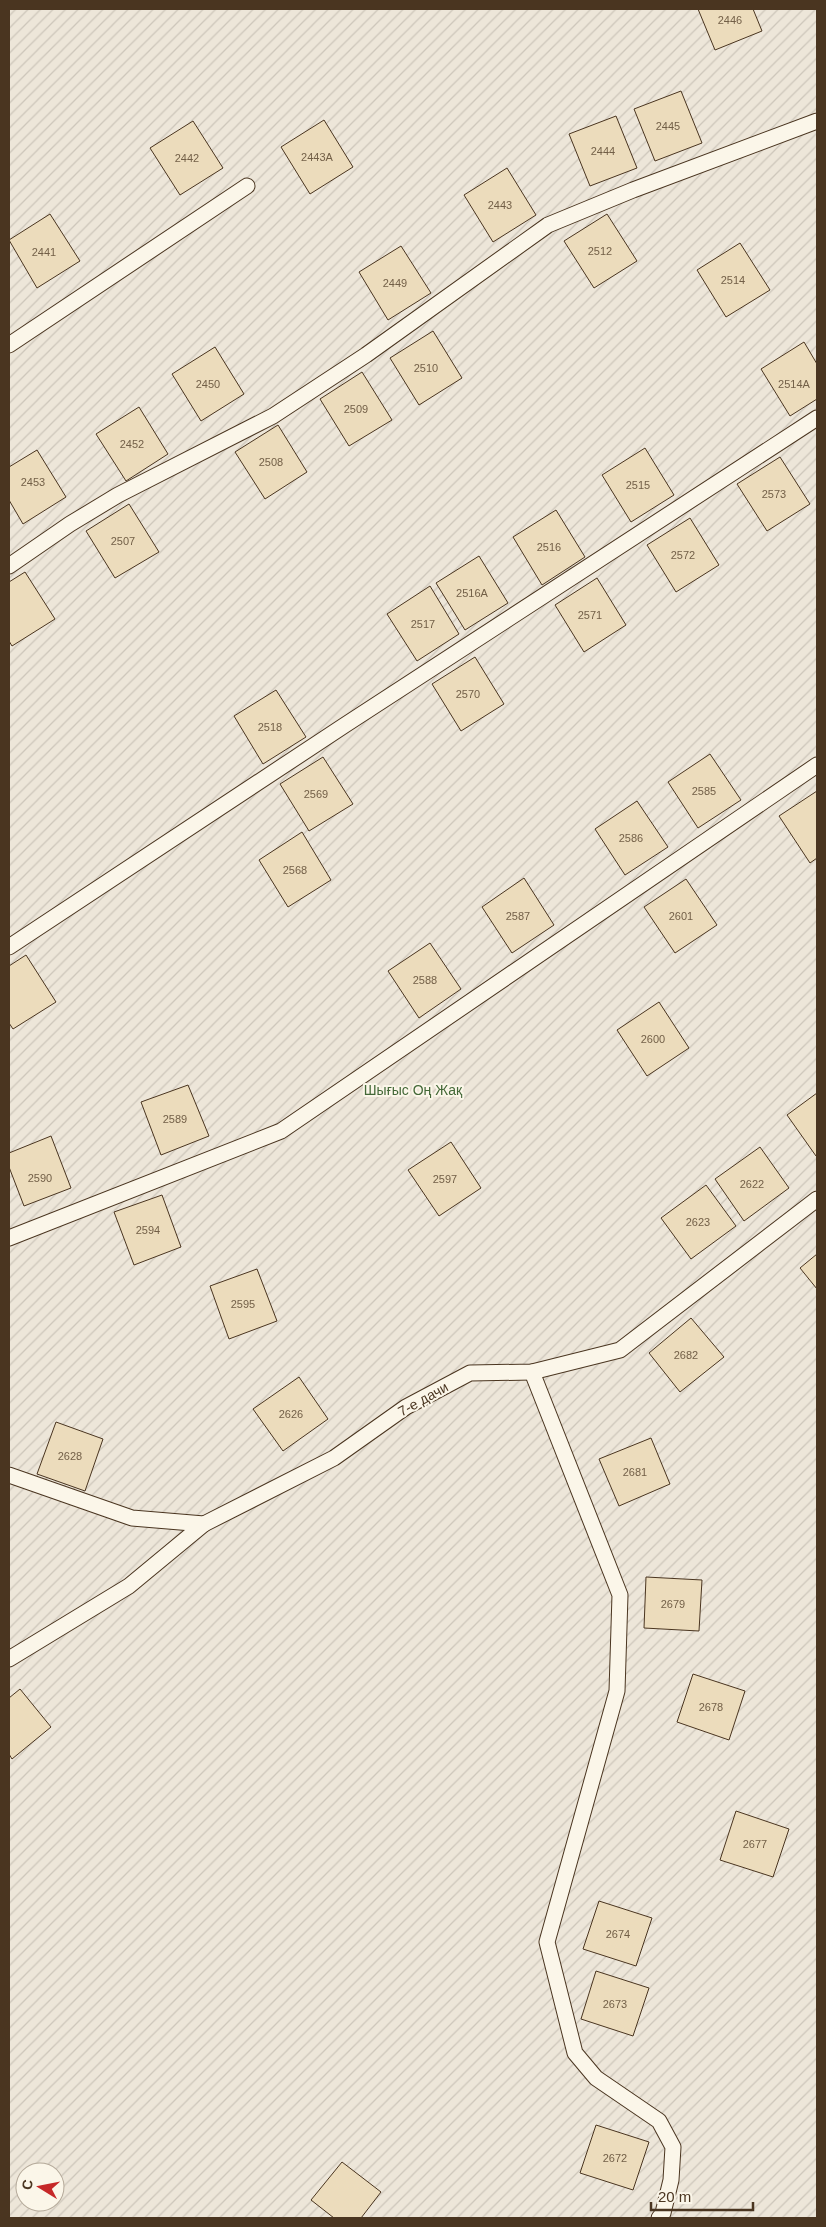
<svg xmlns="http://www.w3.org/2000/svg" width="826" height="2227" font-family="Helvetica,sans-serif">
<defs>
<pattern id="garden-furrows" width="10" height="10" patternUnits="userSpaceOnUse" patternTransform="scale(1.25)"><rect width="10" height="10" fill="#ede6d9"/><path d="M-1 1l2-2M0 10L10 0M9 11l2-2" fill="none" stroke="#cdc6ba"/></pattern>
</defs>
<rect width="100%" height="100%" fill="#fbf6e9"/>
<path fill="url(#garden-furrows)" stroke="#887966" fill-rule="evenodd" d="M9 9H817V2218H9ZM25 2172H55V2202H25Z"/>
<g fill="#ecdcbc" stroke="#4a3520">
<path d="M698 9H753L762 31 715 50Z"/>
<path d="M681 91 702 143 655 161 634 109Z"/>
<path d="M616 116 637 168 590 186 569 134Z"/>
<path d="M324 120 353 167 310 194 281 147Z"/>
<path d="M193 121 223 168 180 195 150 148Z"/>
<path d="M507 168 536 215 493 242 464 195Z"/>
<path d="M50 214 80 261 37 288 9 240Z"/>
<path d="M607 214 637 261 594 288 564 241Z"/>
<path d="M740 243 770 290 726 317 697 270Z"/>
<path d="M401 246 431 293 388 320 359 272Z"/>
<path d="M433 331 462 378 419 405 390 358Z"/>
<path d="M804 342 817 364V399L790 416 761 369Z"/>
<path d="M215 347 244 394 201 421 172 374Z"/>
<path d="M362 372 392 420 349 446 320 399Z"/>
<path d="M139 407 168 454 126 481 96 434Z"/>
<path d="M278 425 307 472 265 499 235 452Z"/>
<path d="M645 448 674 495 631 522 602 475Z"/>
<path d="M37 450 66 497 23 524 9 500V467Z"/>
<path d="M780 457 810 504 767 531 737 484Z"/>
<path d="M129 504 159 552 115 578 86 531Z"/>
<path d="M556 510 585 557 542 585 513 537Z"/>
<path d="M690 518 719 565 676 592 647 545Z"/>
<path d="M479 556 508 603 465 630 436 583Z"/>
<path d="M25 572 55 619 12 646 9 641V582Z"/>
<path d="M597 578 626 625 584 652 555 605Z"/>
<path d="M430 586 459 634 417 661 387 614Z"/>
<path d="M475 657 504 704 461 731 432 684Z"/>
<path d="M276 690 306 737 263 764 234 716Z"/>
<path d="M710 754 741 800 698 828 668 782Z"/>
<path d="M323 757 353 804 309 831 280 784Z"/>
<path d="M817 791V858L810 863 779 816Z"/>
<path d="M637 801 668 847 625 875 595 829Z"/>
<path d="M302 832 331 880 288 907 259 860Z"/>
<path d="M524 878 554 925 512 953 482 907Z"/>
<path d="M686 879 717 925 675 953 644 907Z"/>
<path d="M430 943 461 989 419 1018 388 971Z"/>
<path d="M26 955 56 1002 13 1029 9 1023V966Z"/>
<path d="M659 1002 689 1048 647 1076 617 1030Z"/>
<path d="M188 1085 209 1136 161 1155 141 1102Z"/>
<path d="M817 1093V1155L816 1156 787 1115Z"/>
<path d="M51 1136 71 1188 24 1206 9 1167V1153Z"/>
<path d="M451 1142 481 1188 439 1216 408 1170Z"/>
<path d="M760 1147 789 1188 744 1221 715 1179Z"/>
<path d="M706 1185 736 1226 691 1259 661 1218Z"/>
<path d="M162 1195 181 1247 134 1265 114 1212Z"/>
<path d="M817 1254V1289L800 1268Z"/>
<path d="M257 1269 277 1321 229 1339 210 1286Z"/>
<path d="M691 1318 724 1357 680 1392 649 1353Z"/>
<path d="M299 1377 328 1419 283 1451 253 1409Z"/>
<path d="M56 1422 103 1439 85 1491 37 1474Z"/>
<path d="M651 1438 670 1484 619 1506 599 1459Z"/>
<path d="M646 1577 702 1580 699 1631 644 1628Z"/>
<path d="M693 1674 745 1691 729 1740 677 1722Z"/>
<path d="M20 1689 51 1727 12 1759 9 1754V1698Z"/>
<path d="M736 1811 789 1829 773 1877 720 1860Z"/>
<path d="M599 1901 652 1918 636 1966 583 1949Z"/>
<path d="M596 1971 649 1988 633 2036 581 2019Z"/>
<path d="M596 2125 649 2142 633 2190 580 2173Z"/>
<path d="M342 2162 381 2192 361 2218H334L311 2200Z"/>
</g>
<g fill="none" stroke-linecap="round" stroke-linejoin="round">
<g stroke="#4a3520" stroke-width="17">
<g id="service">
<path d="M9 345 247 186"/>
<path d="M9 566 70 524 118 495 273 416 366 355 548 225 633 190 817 121"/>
<path d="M9 947 345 725 817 418"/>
<path d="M9 1238 281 1131 817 765"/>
<path d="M532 1372 620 1595 617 1691 547 1942 575 2053 596 2078 659 2121 673 2147 671 2180 663 2213 659 2218"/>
<path d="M9 1475 132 1518 204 1524 334 1458 406 1407 470 1373 532 1372 620 1350 817 1199"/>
<path d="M9 1659 129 1586 204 1524"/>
</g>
</g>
<use href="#service" stroke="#fbf6e9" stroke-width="15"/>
</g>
<g text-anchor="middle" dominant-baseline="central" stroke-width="4" stroke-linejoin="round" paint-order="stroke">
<g font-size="11" fill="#725f47">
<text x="730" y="20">2446</text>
<text x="668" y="126">2445</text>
<text x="603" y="151">2444</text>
<text x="317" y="157">2443А</text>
<text x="187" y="158">2442</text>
<text x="500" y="205">2443</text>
<text x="600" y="251">2512</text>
<text x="44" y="252">2441</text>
<text x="733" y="280">2514</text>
<text x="395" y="283">2449</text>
<text x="426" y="368">2510</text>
<text x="208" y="384">2450</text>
<text x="794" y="384">2514А</text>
<text x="356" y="409">2509</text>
<text x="132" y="444">2452</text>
<text x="271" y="462">2508</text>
<text x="33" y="482">2453</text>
<text x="638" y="485">2515</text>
<text x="774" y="494">2573</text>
<text x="123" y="541">2507</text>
<text x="549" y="547">2516</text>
<text x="683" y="555">2572</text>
<text x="472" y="593">2516А</text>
<text x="590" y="615">2571</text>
<text x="423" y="624">2517</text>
<text x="468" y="694">2570</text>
<text x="270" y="727">2518</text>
<text x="704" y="791">2585</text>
<text x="316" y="794">2569</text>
<text x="631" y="838">2586</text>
<text x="295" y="870">2568</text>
<text x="518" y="916">2587</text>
<text x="681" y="916">2601</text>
<text x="425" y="980">2588</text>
<text x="653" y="1039">2600</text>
<text x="175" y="1119">2589</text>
<text x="40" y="1178">2590</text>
<text x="445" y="1179">2597</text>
<text x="752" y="1184">2622</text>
<text x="698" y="1222">2623</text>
<text x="148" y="1230">2594</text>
<text x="243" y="1304">2595</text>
<text x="686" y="1355">2682</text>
<text x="291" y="1414">2626</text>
<text x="70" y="1456">2628</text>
<text x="635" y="1472">2681</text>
<text x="673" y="1604">2679</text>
<text x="711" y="1707">2678</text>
<text x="755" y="1844">2677</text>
<text x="618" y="1934">2674</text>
<text x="615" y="2004">2673</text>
<text x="615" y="2158">2672</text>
</g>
<g font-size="14" fill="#436837" stroke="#fbf6e9">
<text x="413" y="1090">Шығыс Оң Жақ</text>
</g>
<g font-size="14" fill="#4a3520" stroke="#fbf6e9">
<text transform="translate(423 1399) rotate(-29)">7-е дачи</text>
</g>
</g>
<rect width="826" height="2227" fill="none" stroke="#4a3520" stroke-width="20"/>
<g transform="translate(40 2187) rotate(280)"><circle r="24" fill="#fbf6e9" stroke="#b4a999"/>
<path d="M0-4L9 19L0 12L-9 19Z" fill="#c62828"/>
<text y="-8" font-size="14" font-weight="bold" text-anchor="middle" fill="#4a3520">С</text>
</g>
<path d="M651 2202v8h102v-8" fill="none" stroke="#4a3520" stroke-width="2.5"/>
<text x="658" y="2202" font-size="15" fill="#4a3520" stroke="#fbf6e9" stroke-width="4" paint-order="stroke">20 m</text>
</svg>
